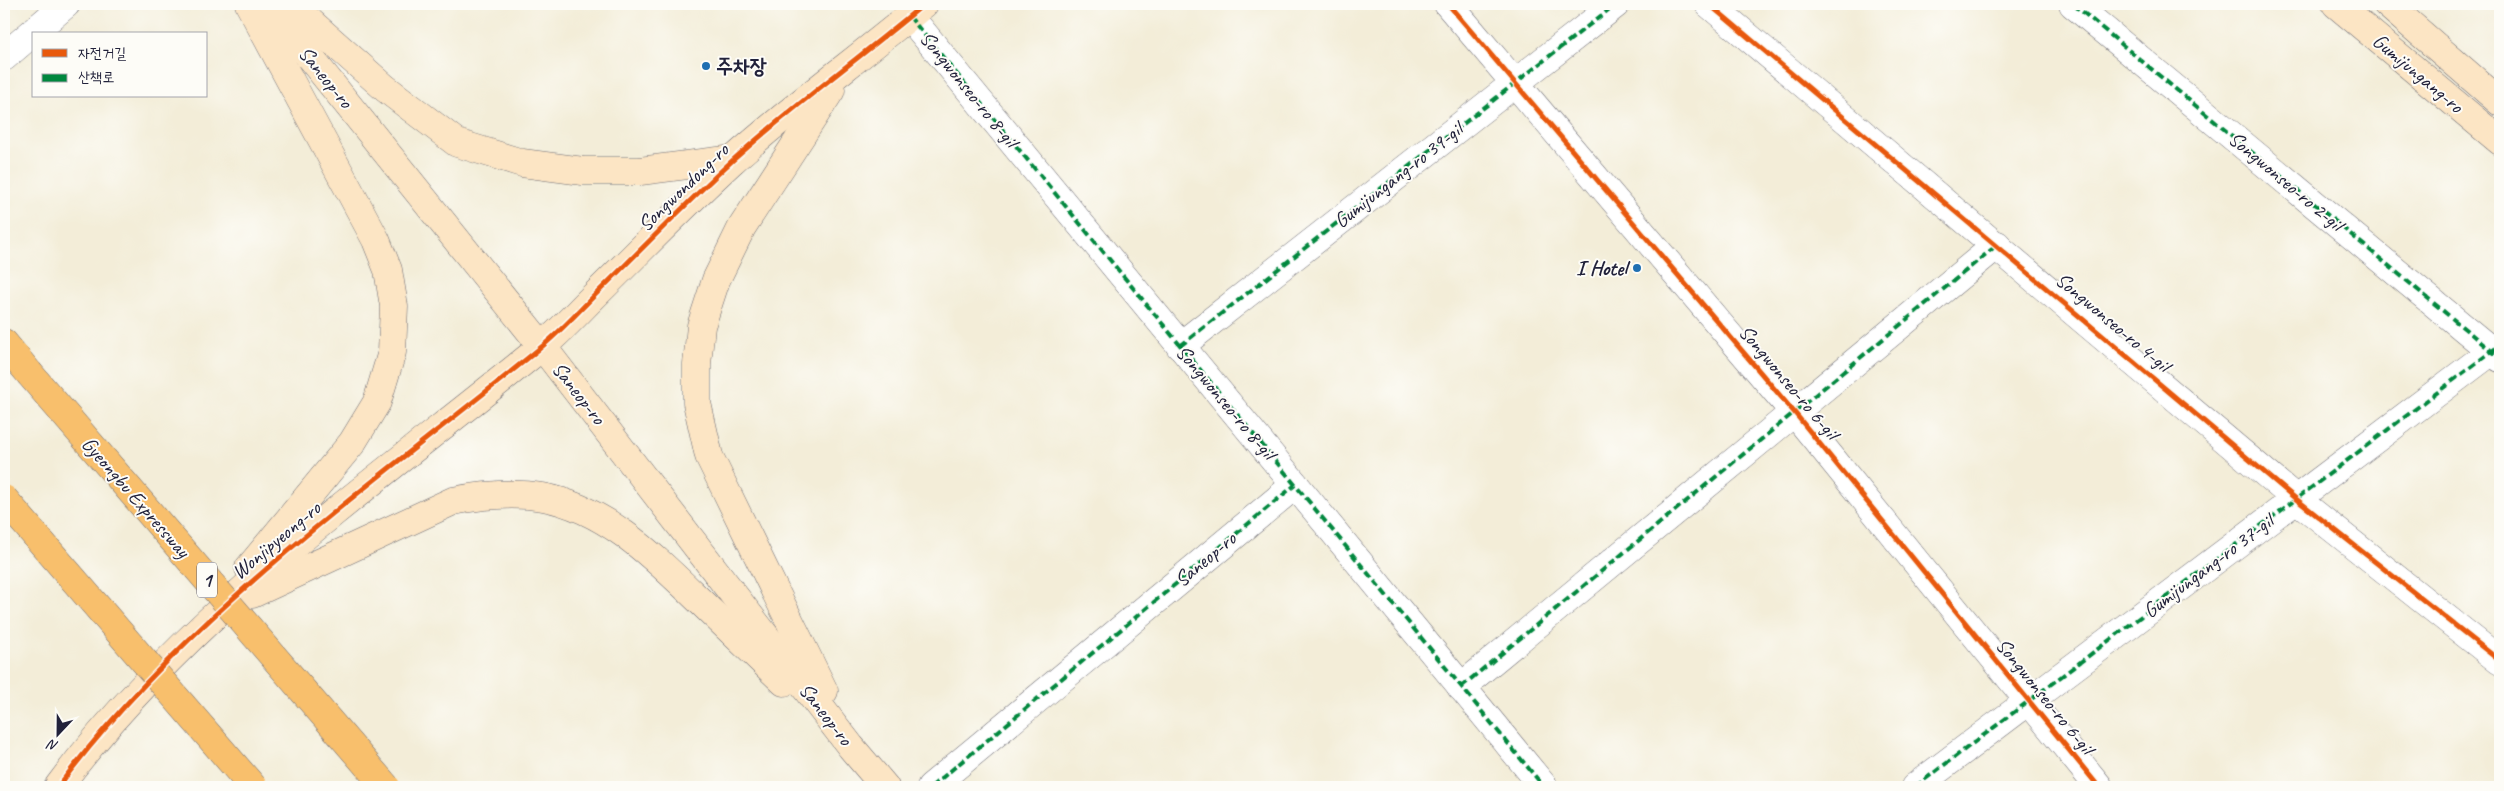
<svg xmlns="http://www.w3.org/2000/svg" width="2504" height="791" font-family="Caveat,'Poor Story',sans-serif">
<rect width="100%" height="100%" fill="#fdfcf7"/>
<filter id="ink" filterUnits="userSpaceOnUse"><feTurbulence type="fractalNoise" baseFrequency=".02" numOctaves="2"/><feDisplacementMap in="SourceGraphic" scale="10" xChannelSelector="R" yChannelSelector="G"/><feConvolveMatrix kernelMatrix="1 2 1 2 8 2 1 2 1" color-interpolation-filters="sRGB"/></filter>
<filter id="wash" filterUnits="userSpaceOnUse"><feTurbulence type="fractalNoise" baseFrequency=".0096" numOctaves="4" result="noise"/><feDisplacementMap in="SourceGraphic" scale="20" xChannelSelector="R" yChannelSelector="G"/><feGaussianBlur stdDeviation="1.12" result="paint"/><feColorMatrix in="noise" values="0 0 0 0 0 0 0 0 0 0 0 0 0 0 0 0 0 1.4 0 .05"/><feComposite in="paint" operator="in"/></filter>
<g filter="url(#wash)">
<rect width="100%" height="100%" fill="#f3edd8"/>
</g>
<g filter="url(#ink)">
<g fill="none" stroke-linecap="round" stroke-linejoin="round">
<g stroke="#6b6972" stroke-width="29">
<g id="street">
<path d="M1448 4 1794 412 2099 787"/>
<path d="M1709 4 2296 499 2500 661"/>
<path d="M2073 4 2500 358"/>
<path d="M909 16 1544 787"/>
<path d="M4 57 66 4"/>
<path d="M1180 346 1616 4"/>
<path d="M1461 687 1997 245"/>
<path d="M931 787 1295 485"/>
<path d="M1915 787 2500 345"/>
</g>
</g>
<g stroke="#6b6972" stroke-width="29">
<g id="secondary">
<path d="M249 4 376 240 388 270 394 306 392 352 377 402 352 443 249 568"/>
<path d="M267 4 542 346 851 747 885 787"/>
<path d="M290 4 385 88 457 143 522 163 583 171H640L734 159"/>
<path d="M2336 4 2500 141"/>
<path d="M2387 4 2500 102"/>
<path d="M252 594 453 501C483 495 513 492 543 497 608 509 657 560 702 603 729 629 756 655 784 682"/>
<path d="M824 691 709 456 697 403V364L701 326 716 280 742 227 831 90"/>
<path d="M58 787C190 610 370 487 539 349 559 333 576 314 594 296 640 251 685 204 733 160 794 105 861 57 924 4"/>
</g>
</g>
<g stroke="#6b6972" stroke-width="29">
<path id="highway" d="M4 343 29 373"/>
</g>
<use href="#street" stroke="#fff" stroke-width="28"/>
<use href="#secondary" stroke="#fce5c4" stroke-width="28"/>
<use href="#highway" stroke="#f8bf6c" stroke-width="28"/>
<g stroke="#6b6972" stroke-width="29" stroke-linecap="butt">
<g id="highway-bridge">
<path d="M29 373 386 787"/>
<path d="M4 499 253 787"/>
</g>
</g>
<use href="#highway-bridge" stroke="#f8bf6c" stroke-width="28"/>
<g stroke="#00873e" stroke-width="4" stroke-dasharray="8 4" stroke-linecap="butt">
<path d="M2073 4 2500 358"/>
<path d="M909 16 1544 787"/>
<path d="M1180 346 1616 4"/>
<path d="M1461 687 1997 245"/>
<path d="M931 787 1295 485"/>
<path d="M1915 787 2500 345"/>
</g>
<g stroke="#fdfcf7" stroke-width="8">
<g id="cycleway">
<path d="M1448 4 1794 412 2099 787"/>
<path d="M1709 4 2296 499 2500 661"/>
<path d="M58 787C190 610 370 487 539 349 559 333 576 314 594 296 640 251 685 204 733 160 794 105 861 57 924 4"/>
</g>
</g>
<use href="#cycleway" stroke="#e8590c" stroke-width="5"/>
</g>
</g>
<g fill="#1f6fb2" stroke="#fdfcf7" stroke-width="2">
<circle cx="706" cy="66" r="5"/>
<circle cx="1637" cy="268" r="5"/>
</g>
<g text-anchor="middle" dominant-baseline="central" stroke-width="4" stroke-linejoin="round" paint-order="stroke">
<rect fill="#fdfcf7" stroke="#646373" stroke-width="1" x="197" y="562.5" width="20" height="35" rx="4"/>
<g font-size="20" font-weight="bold" fill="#22223b">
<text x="207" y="580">1</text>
</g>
<g font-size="21" font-weight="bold" fill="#22223b" stroke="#fdfcf7" text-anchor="start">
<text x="716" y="66">주차장</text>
<text x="1627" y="268" text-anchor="end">I Hotel</text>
</g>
<g font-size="21" fill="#22223b" stroke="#fdfcf7">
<text transform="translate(2418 73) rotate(40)">Gumijungang-ro</text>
<text transform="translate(326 77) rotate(51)">Saneop-ro</text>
<text transform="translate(969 89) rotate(51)">Songwonseo-ro 8-gil</text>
<text transform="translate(1398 175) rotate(-38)">Gumijungang-ro 39-gil</text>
<text transform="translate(2286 181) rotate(40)">Songwonseo-ro 2-gil</text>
<text transform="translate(683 187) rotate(-44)">Songwondong-ro</text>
<text transform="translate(2113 322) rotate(40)">Songwonseo-ro 4-gil</text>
<text transform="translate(1789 382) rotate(50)">Songwonseo-ro 6-gil</text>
<text transform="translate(579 393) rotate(52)">Saneop-ro</text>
<text transform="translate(1226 402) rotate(50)">Songwonseo-ro 8-gil</text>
<text transform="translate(136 497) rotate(49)">Gyeongbu Expressway</text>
<text transform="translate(276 540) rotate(-40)">Wonjipyeong-ro</text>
<text transform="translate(1205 559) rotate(-40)">Saneop-ro</text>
<text transform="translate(2208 566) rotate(-37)">Gumijungang-ro 37-gil</text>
<text transform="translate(2045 696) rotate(51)">Songwonseo-ro 6-gil</text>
<text transform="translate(826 714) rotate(52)">Saneop-ro</text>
</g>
</g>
<rect width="2504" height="791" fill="none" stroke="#fdfcf7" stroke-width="20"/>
<rect x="32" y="32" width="175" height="65" fill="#fdfcf7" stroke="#a5a5ac"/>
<rect x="42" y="49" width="25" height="8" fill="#e8590c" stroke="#a5a5ac"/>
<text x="78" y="58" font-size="15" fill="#22223b">자전거길</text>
<rect x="42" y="74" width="25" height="8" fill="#00873e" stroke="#a5a5ac"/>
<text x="78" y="82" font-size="15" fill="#22223b">산책로</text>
<g transform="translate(58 734) rotate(202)" stroke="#fdfcf7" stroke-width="4" paint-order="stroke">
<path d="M0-4L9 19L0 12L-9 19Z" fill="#22223b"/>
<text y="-8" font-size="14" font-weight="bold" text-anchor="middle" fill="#22223b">N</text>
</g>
</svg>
